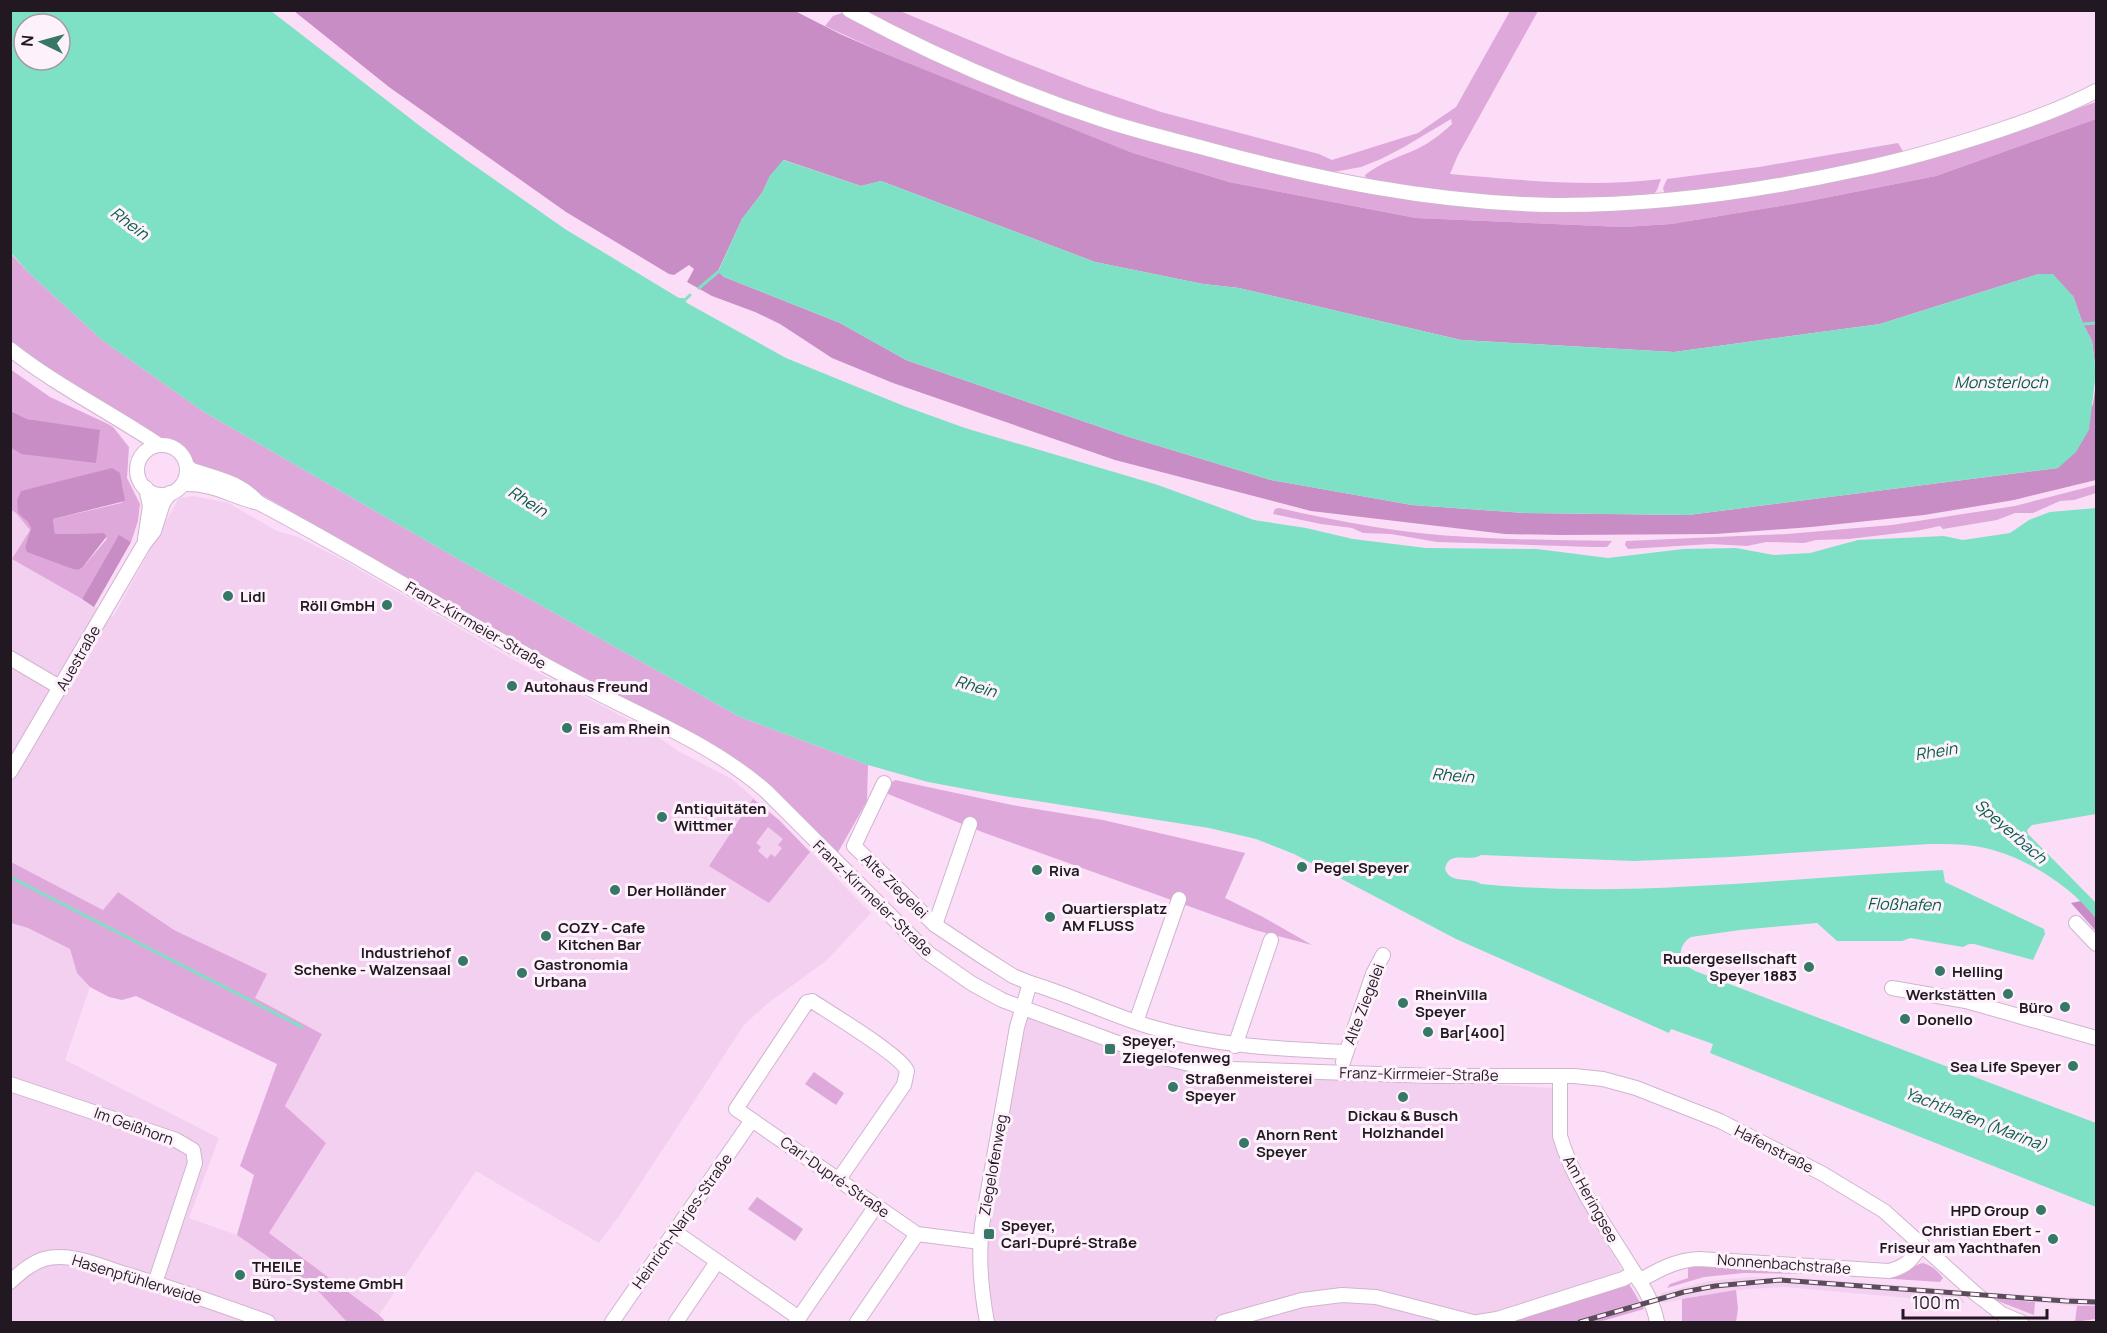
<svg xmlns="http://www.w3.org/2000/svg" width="2107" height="1333" font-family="Manrope,sans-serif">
<rect width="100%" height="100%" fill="#fbddf8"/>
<g fill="#f3d0f0">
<path d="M194 496 228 503 277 531 298 537 343 560 514 660 648 730 678 751 732 779 779 820 871 913 826 961 768 1003 744 1025 619 1216 599 1243 476 1171 379 1315 269 1233 326 1143 285 1106 322 1034 254 998 266 974 174 930 118 892 103 910 11 862 10 510 16 513 30 530 13 559 113 617 179 498Z"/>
<path d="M11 923 28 928 70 949 77 973 90 987 65 1060 219 1138 189 1218 237 1235 320 1293 347 1322H11Z"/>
<path d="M1028 1015 1136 1057 1170 1068 1209 1074 1243 1076 1412 1080 1552 1088V1126L1557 1151 1629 1284 1508 1322H994L989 1306 985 1250 1010 1093Z"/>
<path d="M1749 1277 1813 1279 1957 1290 1965 1303 1784 1287 1736 1290 1662 1303 1660 1296 1661 1293 1709 1281Z"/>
<path d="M1983 1292 2096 1299V1306H2077L1990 1298Z"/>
</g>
<g fill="#dea8da" fill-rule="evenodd">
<path d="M862 11H900L1010 57 1087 87 1161 112 1319 154 1332 160 1418 133 1456 107 1510 11H1538L1458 155 1450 174C1520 180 1592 188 1661 179L1657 190 1651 197 1519 198 1427 192 1366 179 1365 175C1380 163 1399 157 1417 149 1430 143 1441 134 1452 124L1451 119 1404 147 1381 159 1361 167 1328 173 1195 140 1050 96 954 56Z"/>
<path d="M842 13 924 55 1291 177 1365 192 1597 210 1974 145 2096 102V119L1936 176 1804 202 1671 224 1623 227 1416 218 1229 182 1133 153 886 54 825 26 833 16Z"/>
<path d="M1898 143 1904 153 1772 181 1665 195 1663 188 1667 179 1759 167Z"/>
<path d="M10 253 28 272 102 340 204 412 465 563 740 717 868 765 867 801 837 854 771 789 285 508 249 488 195 467 183 445 171 440 155 438 73 389 11 344Z"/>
<path d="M10 369 50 397 106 423 113 427 129 447 127 478 140 504 138 521 131 542 119 536 82 599 12 559 30 530 16 513 11 510V448L21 454 100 431 27 419 11 411ZM122 484 124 501 121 503 53 519 55 534 104 533 107 536 106 540 82 568 78 570 25 547 31 528 27 521Z"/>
<path d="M2096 485V493L2074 500 2060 501 2033 513H2015L1997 520 1943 529 1940 526 1916 531 1849 539 1816 540 1804 543 1766 542 1747 546 1711 544 1628 549 1625 545 1626 541 1787 534 1892 525 2015 506Z"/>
<path d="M1279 508C1341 522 1405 534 1469 537 1517 540 1564 540 1612 541L1607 547H1592L1437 542 1391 534 1363 533 1352 528 1321 524 1273 514 1275 509Z"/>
<path d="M895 780 1012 805 1103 820 1245 853 1225 898 1263 917 1312 945 1255 930 982 832 888 794 884 788Z"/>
<path d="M753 799 779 820 810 852 769 903 709 866ZM768 827 783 839 778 845 782 848 775 857 771 854 767 859 758 851 761 847 756 843Z"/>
<path d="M11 862 103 910 118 892 174 930 267 974 255 998 322 1034 285 1106 326 1143 269 1233 379 1315 384 1320V1322H347L320 1293 237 1235 254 1175 240 1166 277 1064 136 996 122 1000 109 997 90 987 77 973 70 949 28 928 11 923Z"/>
<path d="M814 1072 844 1093 836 1105 805 1084Z"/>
<path d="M757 1197 803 1229 795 1241 748 1209Z"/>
<path d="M1923 1263C1931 1265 1938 1271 1943 1278L1940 1282 1817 1274 1744 1273 1704 1277 1667 1288 1670 1284 1688 1278V1268L1697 1266 1848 1271 1898 1276C1908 1274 1914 1264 1923 1263Z"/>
<path d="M1629 1284 1644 1309 1599 1322H1508Z"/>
<path d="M1736 1290 1738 1309 1736 1322H1682V1299Z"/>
<path d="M1990 1298 2035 1302 2034 1315Z"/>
<path d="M2077 1306H2096V1319L2075 1322Z"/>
</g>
<g fill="#c88dc4">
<path d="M294 11H795L840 34 886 54 1133 153 1229 182 1416 218 1623 227 1671 224 1804 202 1936 176 2096 119V372L2092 341 2083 324 2073 296 2039 274 1880 324 1674 352 1461 340 1239 288 1203 284 1095 262 881 181 861 186 784 160 770 176 762 193 742 219 718 271 724 277 840 323 906 360 1129 437 1271 480 1412 505 1525 513 1688 515 2058 468 2093 404 2096 383V480L2014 500 1924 515 1811 527 1715 534 1561 535 1505 534 1311 511 1115 460 893 383 832 358 780 324 755 312 712 296 687 282 694 269 689 265 674 275 669 274 566 212 389 87Z"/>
<path d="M11 411 27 419 100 430 96 463 21 454 11 448Z"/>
<path d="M112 468 120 473 125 501 53 519 55 534 104 533 107 536 82 568 78 570 73 569 27 552 25 547 31 528 27 521 18 513 17 501 21 491Z"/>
<path d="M119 535 131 542 94 607 82 599Z"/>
<path d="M2081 901 2096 918V931L2071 903Z"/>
</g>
<g fill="#7ee1c6" fill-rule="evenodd">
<path d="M11 10 271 11 420 126 465 159 565 229 679 298H684L687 303 786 358 904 406 965 428 1158 485 1254 520 1306 528 1353 539 1426 548 1537 549 1608 558 1683 549 1736 548 1774 555 1810 553 1858 540 1944 536 1963 540 2010 533 2029 520 2050 512 2096 508V814L2032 825 2027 830 2028 834 2096 903V918C2067 883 2022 854 1975 846 1960 844 1944 844 1929 844L1730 857 1634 861 1481 855C1468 863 1449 849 1445 869 1451 885 1469 876 1481 884 1635 899 1790 877 1943 870L1945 882 2044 929 2045 934 2033 960 1974 944H1969L1963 947 1910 938 1902 941H1837L1817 923 1740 930 1691 937C1681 943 1679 952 1682 963L1695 971 2096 1123V1207L1710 1053 1713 1044 1671 1029 1669 1033 1456 939 1294 854 1256 839 1209 828 998 795 928 782 868 765 740 717 465 563 204 412 102 340 28 272 11 253ZM24 24H60V60H24Z"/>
<path d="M783 160 861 186 881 181 1095 262 1203 284 1239 288 1461 340 1674 352 1880 324 2039 274H2053L2073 296 2083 324 2092 341 2096 372 2089 430 2076 452 2058 468 1688 515 1525 513 1412 505 1271 480 1129 437 906 360 840 323 724 277 718 272 742 219 762 193 770 176Z"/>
</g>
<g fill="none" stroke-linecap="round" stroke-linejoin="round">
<g stroke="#7ee1c6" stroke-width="3">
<path d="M699 288 718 272"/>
<path d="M686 299 690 295"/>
<path d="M2083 324 2096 323"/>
<path d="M10 877 302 1027"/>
</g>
<g stroke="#d0b4ce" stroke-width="16">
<g id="minor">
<path d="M849 10C932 55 1017 92 1106 121 1137 131 1169 139 1200 147 1315 179 1433 203 1552 205 1655 206 1756 192 1856 170 1905 160 1952 146 2000 130 2033 119 2066 107 2096 91"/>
<path d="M10 349C57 386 110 412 159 445"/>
<circle cx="162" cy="470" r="25"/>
<path d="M187 466 192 470C219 479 238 481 259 503"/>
<path d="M183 484C215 483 229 496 259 503 366 559 468 625 575 681 639 716 712 743 767 792L928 953 971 983 1002 1000 1118 1043 1160 1057 1198 1066 1234 1069 1434 1076H1574L1603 1079 1636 1088 1720 1121 1823 1174 1884 1211 1976 1294 2002 1314 2021 1322"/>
<path d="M145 539 150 506 146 488"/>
<path d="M10 658 61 688"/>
<path d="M10 772 144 544 154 531 163 503 170 493"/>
<path d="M884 783 854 846 935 925 980 955 1013 976 1030 983 1017 1027 982 1225C978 1258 981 1290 987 1322"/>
<path d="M2076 923 2096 944"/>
<path d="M935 925 970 824"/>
<path d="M1030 983C1071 995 1110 1015 1151 1027 1215 1046 1279 1049 1345 1052"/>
<path d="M1892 988 1966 1001 2096 1038"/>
<path d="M1136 1022 1179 899"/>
<path d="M1235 1046 1271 940"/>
<path d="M1343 1062 1373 974 1383 955"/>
<path d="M1560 1076V1136C1572 1178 1601 1220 1624 1256 1636 1276 1653 1298 1657 1322"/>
<path d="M10 1084 176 1140 193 1150 195 1163 155 1283"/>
<path d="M839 1179 904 1085 907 1071C902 1056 830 1013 812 1001L807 1002 736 1109 917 1234 980 1242"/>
<path d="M675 1232 799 1318"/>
<path d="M1639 1281C1658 1270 1676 1260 1699 1259L1889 1271C1908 1266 1911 1260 1922 1244"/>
<path d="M10 1282C20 1273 31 1263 44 1259 70 1252 100 1266 125 1274 173 1288 221 1305 268 1322"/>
<path d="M612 1322 752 1120"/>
<path d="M676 1322 717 1262"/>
<path d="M796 1322 876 1206"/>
<path d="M857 1322 917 1234"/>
<path d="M1223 1322 1302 1300 1342 1295 1376 1297 1473 1322"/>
<path d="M1478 1322 1497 1319 1623 1279 1634 1273"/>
</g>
</g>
<use href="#minor" stroke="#fff" stroke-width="14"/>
<g stroke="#5b4c5a" stroke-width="5">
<path id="rail" d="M1580 1322 1684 1292 1715 1286 1780 1280 2066 1301 2096 1302"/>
</g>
<use href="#rail" stroke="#fdf1fc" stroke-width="3" stroke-dasharray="9" stroke-linecap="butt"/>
</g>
<g fill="#367766" stroke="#fdf1fc" stroke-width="2">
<circle cx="228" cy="596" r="6"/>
<circle cx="387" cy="605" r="6"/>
<circle cx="512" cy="686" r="6"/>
<circle cx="567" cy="728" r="6"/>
<circle cx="662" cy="817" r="6"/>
<circle cx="1302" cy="867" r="6"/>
<circle cx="1037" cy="870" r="6"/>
<circle cx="615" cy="890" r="6"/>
<circle cx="1050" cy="917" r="6"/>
<circle cx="546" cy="936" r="6"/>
<circle cx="463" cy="961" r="6"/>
<circle cx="1809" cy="967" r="6"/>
<circle cx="1940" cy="971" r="6"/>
<circle cx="522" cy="973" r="6"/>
<circle cx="2008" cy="994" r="6"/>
<circle cx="1403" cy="1003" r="6"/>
<circle cx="2065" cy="1007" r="6"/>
<circle cx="1905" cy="1019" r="6"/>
<circle cx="1428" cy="1032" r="6"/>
<rect x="1104" y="1043" width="12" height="12" rx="3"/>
<circle cx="2073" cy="1066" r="6"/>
<circle cx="1173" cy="1087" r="6"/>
<circle cx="1403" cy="1097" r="6"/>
<circle cx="1244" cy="1143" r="6"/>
<circle cx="2041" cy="1210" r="6"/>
<rect x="983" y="1228" width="12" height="12" rx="3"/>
<circle cx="2053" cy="1239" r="6"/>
<circle cx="240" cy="1275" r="6"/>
</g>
<g text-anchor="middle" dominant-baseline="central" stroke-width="6" stroke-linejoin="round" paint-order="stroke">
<g font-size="15" font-weight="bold" fill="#221821" stroke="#fdf1fc" text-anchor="start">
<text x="240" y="596">Lidl</text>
<text x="375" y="605" text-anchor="end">Röll GmbH</text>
<text x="524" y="686">Autohaus Freund</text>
<text x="579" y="728">Eis am Rhein</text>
<text x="674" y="808">Antiquitäten<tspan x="674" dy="17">Wittmer</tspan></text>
<text x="1314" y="867">Pegel Speyer</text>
<text x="1049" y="870">Riva</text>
<text x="627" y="890">Der Holländer</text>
<text x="1062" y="908">Quartiersplatz<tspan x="1062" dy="17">AM FLUSS</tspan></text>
<text x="558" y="927">COZY - Cafe<tspan x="558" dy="17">Kitchen Bar</tspan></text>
<text x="451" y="952" text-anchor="end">Industriehof<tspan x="451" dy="17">Schenke - Walzensaal</tspan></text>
<text x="1797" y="958" text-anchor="end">Rudergesellschaft<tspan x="1797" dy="17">Speyer 1883</tspan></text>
<text x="534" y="964">Gastronomia<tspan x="534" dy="17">Urbana</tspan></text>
<text x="1952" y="971">Helling</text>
<text x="1415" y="994">RheinVilla<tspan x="1415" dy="17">Speyer</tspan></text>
<text x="1996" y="994" text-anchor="end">Werkstätten</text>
<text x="2053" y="1007" text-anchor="end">Büro</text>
<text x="1917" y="1019">Donello</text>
<text x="1440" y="1032">Bar[400]</text>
<text x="1122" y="1040">Speyer,<tspan x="1122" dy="17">Ziegelofenweg</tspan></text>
<text x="2061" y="1066" text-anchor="end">Sea Life Speyer</text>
<text x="1185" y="1078">Straßenmeisterei<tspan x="1185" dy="17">Speyer</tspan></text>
<text x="1403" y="1115" text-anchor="middle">Dickau &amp; Busch<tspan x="1403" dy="17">Holzhandel</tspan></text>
<text x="1256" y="1134">Ahorn Rent<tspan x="1256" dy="17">Speyer</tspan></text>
<text x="2029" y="1210" text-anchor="end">HPD Group</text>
<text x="1001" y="1225">Speyer,<tspan x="1001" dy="17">Carl-Dupré-Straße</tspan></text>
<text x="2041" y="1230" text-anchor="end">Christian Ebert -<tspan x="2041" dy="17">Friseur am Yachthafen</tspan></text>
<text x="252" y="1266">THEILE<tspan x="252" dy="17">Büro-Systeme GmbH</tspan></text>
</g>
<g font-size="15" fill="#221821" stroke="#fdf1fc">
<text transform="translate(476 625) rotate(30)">Franz-Kirrmeier-Straße</text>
<text transform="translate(78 658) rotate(-60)">Auestraße</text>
<text transform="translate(895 886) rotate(44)">Alte Ziegelei</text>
<text transform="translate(873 898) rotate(44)">Franz-Kirrmeier-Straße</text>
<text transform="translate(1364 1004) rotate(-69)">Alte Ziegelei</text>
<text transform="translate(1419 1074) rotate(1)">Franz-Kirrmeier-Straße</text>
<text transform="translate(134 1126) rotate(20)">Im Geißhorn</text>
<text transform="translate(1774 1149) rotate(27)">Hafenstraße</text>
<text transform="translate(993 1165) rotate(-80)">Ziegelofenweg</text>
<text transform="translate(835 1177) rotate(35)">Carl-Dupré-Straße</text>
<text transform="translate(1591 1199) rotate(61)">Am Heringsee</text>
<text transform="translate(682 1221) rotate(-55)">Heinrich-Narjes-Straße</text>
<text transform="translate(1784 1264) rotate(4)">Nonnenbachstraße</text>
<text transform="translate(137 1279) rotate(17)">Hasenpfühlerweide</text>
</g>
<g font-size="16" font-style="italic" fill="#065d4c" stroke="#fdf1fc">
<text transform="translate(130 223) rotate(37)">Rhein</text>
<text x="2001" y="382">Monsterloch</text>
<text transform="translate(528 501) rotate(32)">Rhein</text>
<text transform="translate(976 686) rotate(16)">Rhein</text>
<text transform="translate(1936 751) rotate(-9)">Rhein</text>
<text transform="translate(1453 775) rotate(5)">Rhein</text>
<text transform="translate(2011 831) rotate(41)">Speyerbach</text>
<text transform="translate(1904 904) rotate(1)">Floßhafen</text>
<text transform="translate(1976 1119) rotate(21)">Yachthafen (Marina)</text>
</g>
</g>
<rect width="2107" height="1333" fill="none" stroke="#221821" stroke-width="24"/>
<g transform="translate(42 42) rotate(275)"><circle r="28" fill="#fdf1fc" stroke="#a59aa4" stroke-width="1.5"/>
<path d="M0-4.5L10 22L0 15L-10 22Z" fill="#367766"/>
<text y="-9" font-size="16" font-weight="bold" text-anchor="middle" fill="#221821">N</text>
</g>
<path d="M1903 1309v9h144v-9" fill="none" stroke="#221821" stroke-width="3"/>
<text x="1912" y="1309" font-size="18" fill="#221821" stroke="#fdf1fc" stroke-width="4.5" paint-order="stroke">100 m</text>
</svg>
